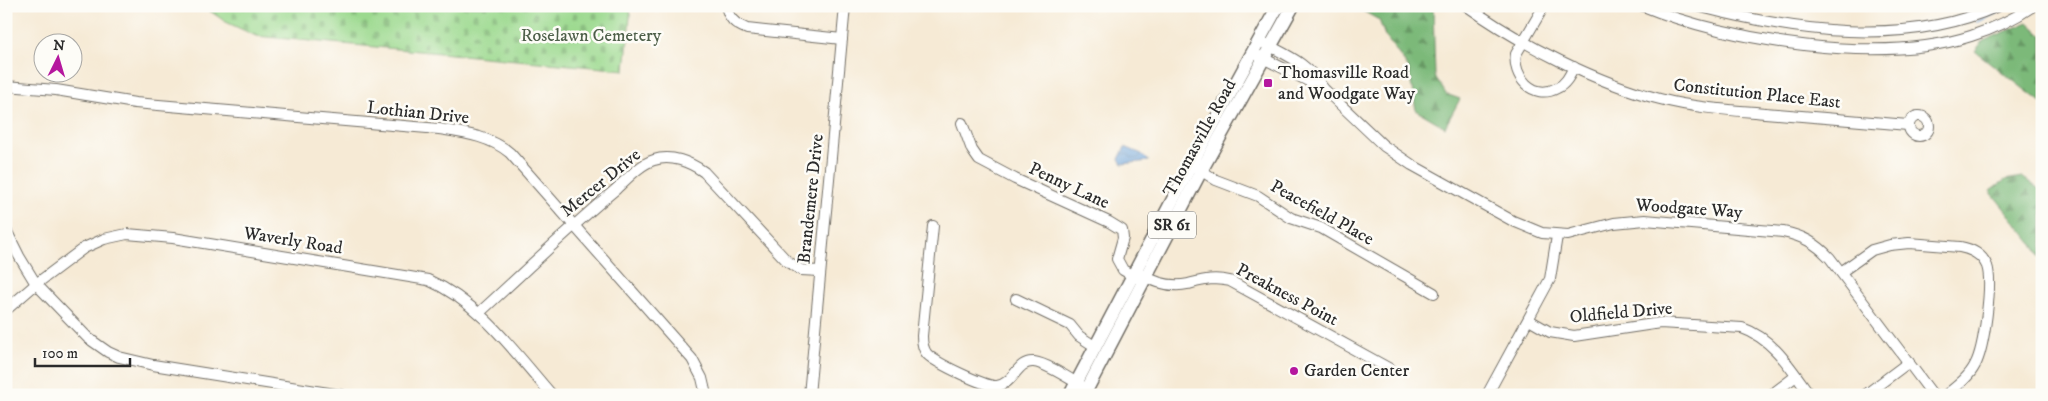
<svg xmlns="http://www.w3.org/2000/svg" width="2048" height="401" font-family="'IM FELL DW Pica',serif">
<defs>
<pattern id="forest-firs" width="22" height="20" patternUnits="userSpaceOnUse" patternTransform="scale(1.25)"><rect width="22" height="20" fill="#7cb979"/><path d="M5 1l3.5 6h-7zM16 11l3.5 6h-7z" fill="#669763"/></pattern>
<pattern id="cemetery-stones" width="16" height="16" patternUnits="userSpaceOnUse" patternTransform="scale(1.25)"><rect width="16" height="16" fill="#9bd98e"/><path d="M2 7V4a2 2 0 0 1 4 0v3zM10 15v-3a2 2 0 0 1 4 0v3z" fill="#86ba7b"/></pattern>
<pattern id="water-waves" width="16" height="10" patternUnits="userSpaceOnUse" patternTransform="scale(1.25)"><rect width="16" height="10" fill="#6aa0d7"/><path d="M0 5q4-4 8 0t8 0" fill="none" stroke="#5783af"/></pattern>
</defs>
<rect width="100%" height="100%" fill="#fdfcf7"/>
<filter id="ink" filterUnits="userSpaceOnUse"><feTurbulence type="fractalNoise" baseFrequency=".02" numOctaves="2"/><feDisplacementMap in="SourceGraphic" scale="10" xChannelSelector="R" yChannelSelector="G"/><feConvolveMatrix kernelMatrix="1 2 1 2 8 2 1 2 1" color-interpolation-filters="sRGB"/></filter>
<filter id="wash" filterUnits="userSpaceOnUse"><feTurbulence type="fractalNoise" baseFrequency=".0096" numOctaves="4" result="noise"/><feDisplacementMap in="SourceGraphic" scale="20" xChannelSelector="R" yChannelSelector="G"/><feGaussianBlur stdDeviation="1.12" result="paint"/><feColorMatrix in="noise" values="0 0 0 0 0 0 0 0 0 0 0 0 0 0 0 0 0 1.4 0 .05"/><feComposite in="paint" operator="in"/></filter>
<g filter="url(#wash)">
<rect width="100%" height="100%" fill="#f6ead5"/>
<g fill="url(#forest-firs)" stroke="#547252">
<path d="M1354 6H1433L1435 76 1446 94 1460 99 1445 127 1416 110 1408 67 1385 36 1379 20Z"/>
<path d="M2028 22 2042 35V103L1975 51 1983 41Z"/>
<path d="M2022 177 2042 191V261L2033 244 1990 191 2005 180Z"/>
</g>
<path fill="url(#cemetery-stones)" stroke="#63825c" d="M181 6H631L625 70 256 36 226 22 207 9Z"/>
<path fill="url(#water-waves)" stroke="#4a6681" d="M1125 147 1142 154 1149 161 1122 164 1119 159Z"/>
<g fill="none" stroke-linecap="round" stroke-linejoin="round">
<path stroke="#6aa0d7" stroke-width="2" d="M1977 22 2011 6"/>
</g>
</g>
<g filter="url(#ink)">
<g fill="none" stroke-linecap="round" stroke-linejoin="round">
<g stroke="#726e66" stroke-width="12">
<g id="minor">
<path d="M726 6C729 19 735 24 747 29L842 39"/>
<path d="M1467 6C1520 44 1597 83 1660 99 1694 108 1730 110 1765 113 1813 117 1861 121 1908 125"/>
<path d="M1544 6 1516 54C1512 76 1533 101 1557 88 1566 84 1570 75 1574 67"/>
<path d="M1643 6C1730 42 1881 65 1971 36 1993 29 2014 19 2033 6"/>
<path d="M1697 6C1792 31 1905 48 1998 6"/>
<path d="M1264 43C1290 57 1307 63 1323 88"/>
<path d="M1257 55 1324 89 1384 146 1412 165 1513 221 1542 233 1568 235 1614 223 1645 220 1783 232C1803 236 1816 243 1830 258L1933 395"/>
<path d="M6 86 56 90 135 103 439 129C464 133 490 136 510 153L692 359 702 378 706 395"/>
<circle cx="1919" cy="126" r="10"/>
<path d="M962 123 972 150 979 160 1015 179 1109 222 1122 230 1123 238 1117 259 1123 270 1137 278"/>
<path d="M1197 168 1216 180 1258 196 1291 218 1321 228 1434 293"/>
<path d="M933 226 922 336C922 343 923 349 927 354 936 363 985 387 997 386 1014 384 1017 360 1034 362 1048 364 1070 379 1082 386"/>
<path d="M6 230 19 256 36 284 88 338 108 352 119 357 153 365 341 395"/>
<path d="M1841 272 1872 250 1890 245 1909 243 1960 247C1971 249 1982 254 1987 266 1993 283 1984 349 1975 365 1969 377 1957 386 1946 395"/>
<path d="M1140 274C1154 282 1171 288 1188 284 1204 280 1214 277 1230 281L1390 369"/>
<path d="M1016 299 1070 325 1079 336 1096 347"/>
<path d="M6 310 36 284 84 248 104 239 127 234 173 238 428 280C481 303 515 353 552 395"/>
<path d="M479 313C524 272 568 229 615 190 626 180 640 164 654 160 671 154 690 162 704 172L787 261 801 270 820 271"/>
<path d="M1529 320 1550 332 1574 336 1660 323 1742 328C1774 339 1791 369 1810 395"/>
<path d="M809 395 845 6"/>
<path d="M1487 395 1550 279 1557 236"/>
<path d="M1771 395 1796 376"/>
<path d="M1865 395 1909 362"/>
</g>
</g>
<g stroke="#726e66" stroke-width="15">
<g id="major">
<path d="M1070 395 1191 165 1278 6"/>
<path d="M1084 395 1201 171 1293 6"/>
</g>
</g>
<use href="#minor" stroke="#fff" stroke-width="10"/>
<use href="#major" stroke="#fff" stroke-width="12"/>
</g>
</g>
<g fill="#b5179e" stroke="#fdfcf7" stroke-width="2">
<rect x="1263" y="78" width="10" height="10" rx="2.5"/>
<circle cx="1294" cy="371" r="5"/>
</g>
<g text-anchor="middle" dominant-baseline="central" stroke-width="5" stroke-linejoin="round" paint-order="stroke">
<rect fill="#fdfcf7" stroke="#6a6a68" stroke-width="1" x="1148" y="211.5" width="48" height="27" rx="4"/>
<g font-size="16" font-weight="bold" fill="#2b2b2b">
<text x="1172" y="225">SR 61</text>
</g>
<g font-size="18" fill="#4d5f49" stroke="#fdfcf7">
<text x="591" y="36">Roselawn Cemetery</text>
</g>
<g font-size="18" fill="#2b2b2b" stroke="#fdfcf7" text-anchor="start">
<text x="1278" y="73">Thomasville Road<tspan x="1278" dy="21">and Woodgate Way</tspan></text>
<text x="1304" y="371">Garden Center</text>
</g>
<g font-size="18" fill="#2b2b2b" stroke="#fdfcf7">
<text transform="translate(1757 94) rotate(6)">Constitution Place East</text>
<text transform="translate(418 113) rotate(6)">Lothian Drive</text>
<text transform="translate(1200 138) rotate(-61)">Thomasville Road</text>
<text transform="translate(601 183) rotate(-39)">Mercer Drive</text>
<text transform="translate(1069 186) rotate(25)">Penny Lane</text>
<text transform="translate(811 199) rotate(-84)">Brandemere Drive</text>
<text transform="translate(1689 209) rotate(4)">Woodgate Way</text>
<text transform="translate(1322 213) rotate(29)">Peacefield Place</text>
<text transform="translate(293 241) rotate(9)">Waverly Road</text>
<text transform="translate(1287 295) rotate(28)">Preakness Point</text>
<text transform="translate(1621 313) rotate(-5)">Oldfield Drive</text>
</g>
</g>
<rect width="2048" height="401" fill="none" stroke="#fdfcf7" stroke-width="25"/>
<g transform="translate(58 58) rotate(5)"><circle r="24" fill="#fdfcf7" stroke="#a9a8a5"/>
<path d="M0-4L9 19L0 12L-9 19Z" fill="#b5179e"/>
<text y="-8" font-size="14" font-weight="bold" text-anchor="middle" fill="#2b2b2b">N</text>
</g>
<path d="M35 358v8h95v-8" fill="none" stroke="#2b2b2b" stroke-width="2.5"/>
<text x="42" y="358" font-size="15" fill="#2b2b2b" stroke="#fdfcf7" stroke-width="4" paint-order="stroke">100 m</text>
</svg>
